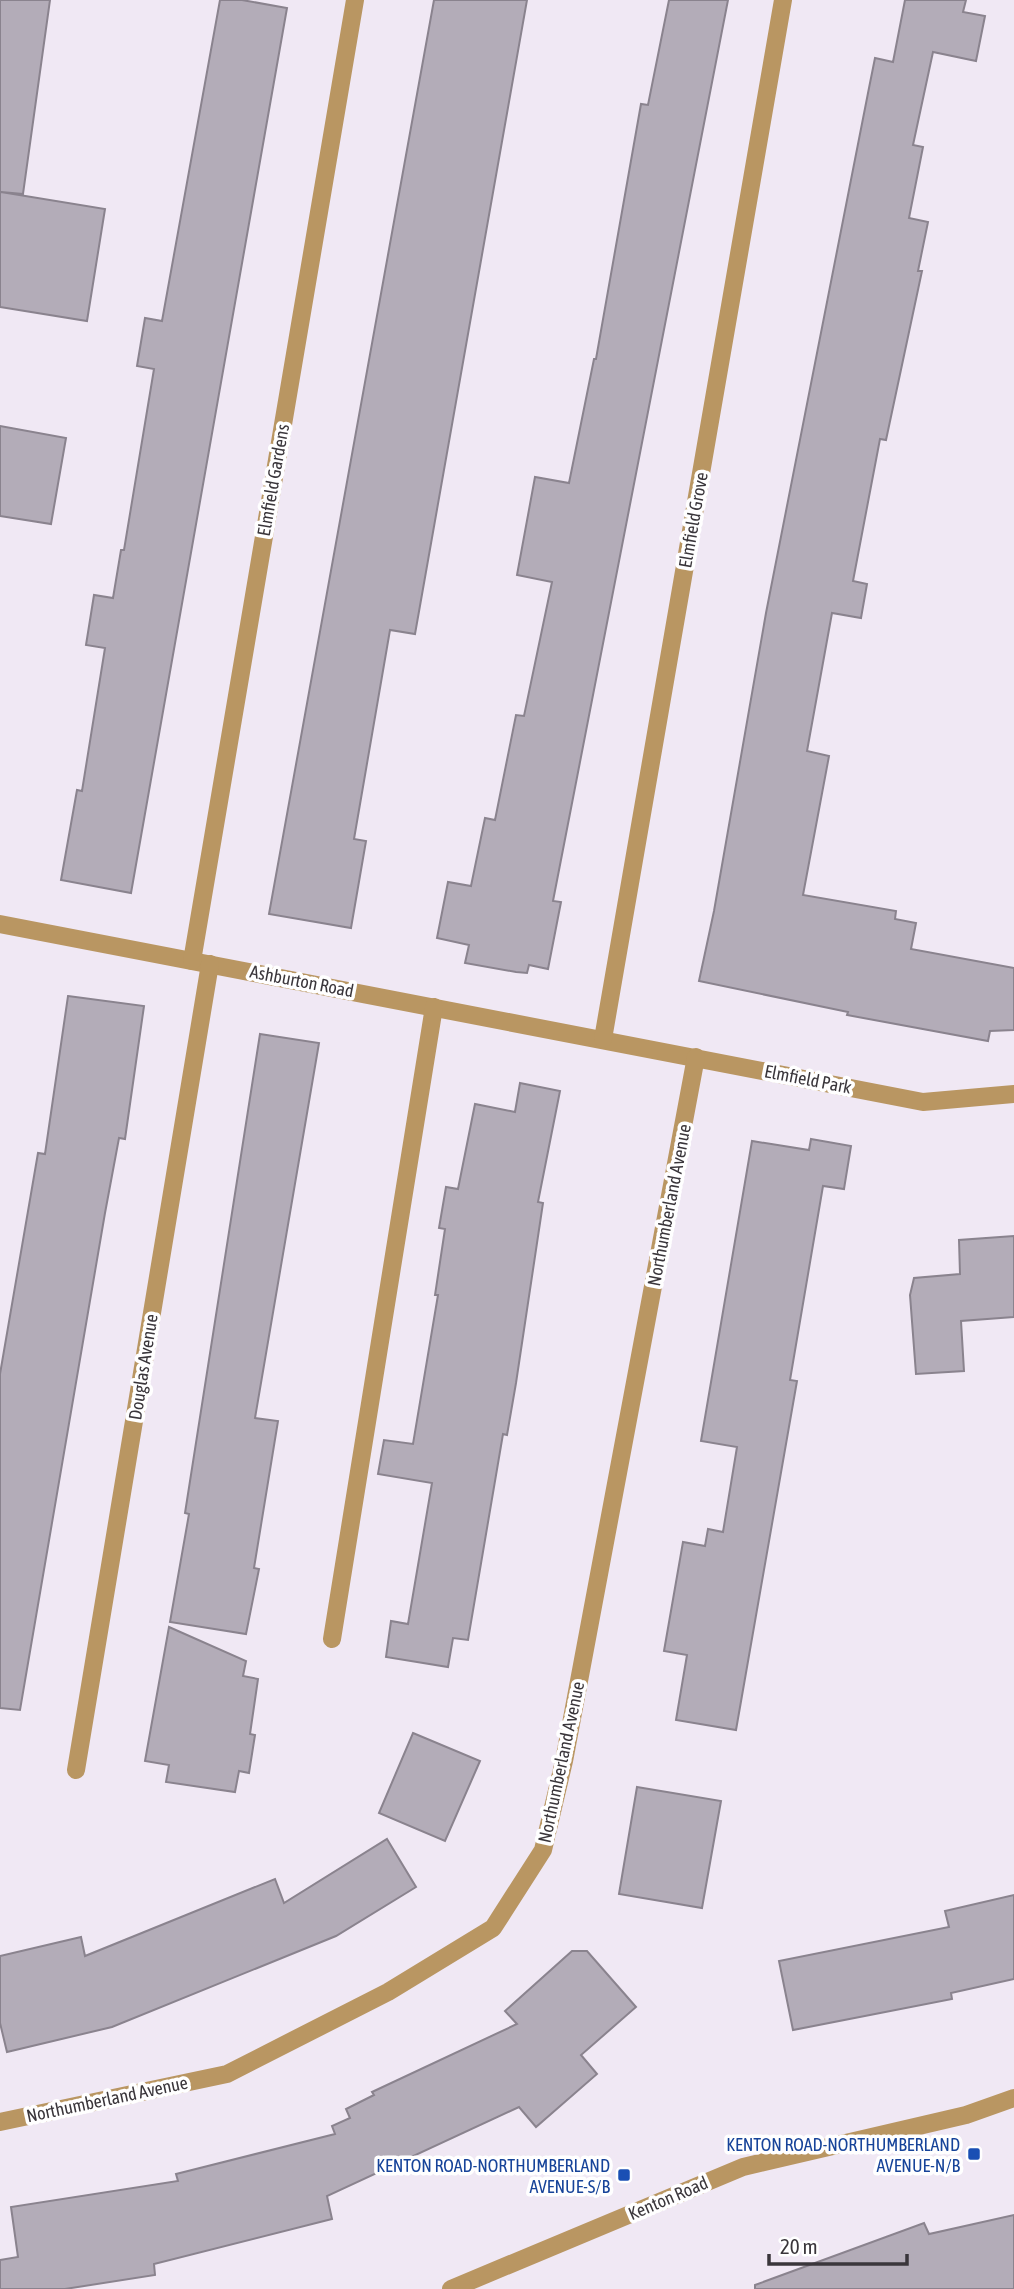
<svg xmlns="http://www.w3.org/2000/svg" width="1014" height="2289" font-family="'Asap Condensed',sans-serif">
<rect width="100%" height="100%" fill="#f0e8f4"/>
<g fill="#b3acb8" stroke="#8a838e" stroke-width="2">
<path d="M0 0H50L23 194 1 192 105 209 87 321 0 307Z"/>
<path d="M220 0H242L287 8 131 893 61 880 77 790 82 791 105 648 86 645 94 595 113 598 121 550H124L154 369 137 366 145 318 162 321Z"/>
<path d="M434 0H527L415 634 390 630 354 839 366 841 351 928 269 914Z"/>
<path d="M669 0H728L553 901 561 902 548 969 529 965 527 973 516 972 465 963 469 945 437 938 448 882 471 886 485 818 495 820 516 715 524 716 552 582 517 575 535 477 569 483 594 359H596L641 104 648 105Z"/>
<path d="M905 0H966L963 12 985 16 976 61 933 52 913 145 923 147 909 218 928 222 918 271H922L886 440 880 439 853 581 867 584 861 618 832 613 807 751 829 756 803 895 896 911 895 919 916 923 911 949 1014 968V1030L990 1031 988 1041 847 1015 848 1012 699 981 714 911 766 613 869 88 875 58 893 62Z"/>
<path d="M0 426 66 438 51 524 0 516Z"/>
<path d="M68 996 144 1006 125 1139 119 1138 105 1213 20 1710 0 1708V1374L38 1153 45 1154Z"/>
<path d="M260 1034 319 1043 255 1418 278 1421 254 1568 259 1569 246 1634 170 1622 189 1514 185 1513Z"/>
<path d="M520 1083 560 1091 538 1202 543 1203 516 1383 507 1435 503 1434 468 1640 453 1638 448 1667 386 1657 391 1621 408 1624 432 1483 378 1474 384 1440 413 1444 438 1295H435L445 1229 439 1228 446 1187 458 1189 475 1104 515 1112Z"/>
<path d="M811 1139 851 1146 844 1189 823 1186 790 1380 797 1381 736 1730 676 1720 687 1655 664 1651 683 1542 705 1546 708 1529 723 1532 737 1447 701 1441 752 1141 809 1150Z"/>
<path d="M1014 1236V1317L961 1321 964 1371 916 1374 910 1295 914 1278 960 1274 959 1240Z"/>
<path d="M169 1627 246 1661 243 1676 258 1679 250 1734 255 1735 249 1773 239 1771 235 1792 166 1782 169 1765 145 1761Z"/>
<path d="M413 1733 480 1761 445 1841 379 1813Z"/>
<path d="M637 1787 721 1801 702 1908 619 1894Z"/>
<path d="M387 1839 416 1887 336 1936 112 2027 7 2052 0 2023V1956L81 1937 85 1956 275 1879 284 1903Z"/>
<path d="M1014 1895V1979L951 1993 952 1999 793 2030 779 1961 949 1927 945 1911Z"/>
<path d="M572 1951H587L636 2007 581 2055 597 2074 536 2127 519 2107 327 2196 332 2219 154 2264 155 2275 65 2289H0V2260L18 2257 11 2207 178 2181 176 2174 335 2134 332 2126 350 2118 346 2109 374 2095 372 2092 517 2024 505 2011Z"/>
<path d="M1014 2215V2289H755V2285L924 2223 929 2234Z"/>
</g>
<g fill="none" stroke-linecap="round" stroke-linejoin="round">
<g stroke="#b99662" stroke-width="18">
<path d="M0 924 923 1102 1014 1094"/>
<path d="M192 961 355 0"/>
<path d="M603 1039 783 0"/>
<path d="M332 1639 434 1007"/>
<path d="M76 1770 210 964"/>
<path d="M0 2122 227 2074 388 1992 493 1928 543 1850 564 1761 696 1057"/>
<path d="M451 2289 743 2167 966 2115 1014 2098"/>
</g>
</g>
<g fill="#1a4fb4" stroke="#fff" stroke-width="2.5">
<rect x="967" y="2147" width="14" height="14" rx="3.5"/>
<rect x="617" y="2168" width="14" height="14" rx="3.5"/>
</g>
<g text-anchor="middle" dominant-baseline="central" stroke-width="7" stroke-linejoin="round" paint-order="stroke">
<g font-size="18" fill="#3a363b" stroke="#fff">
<text transform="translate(273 480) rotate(-80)">Elmfield Gardens</text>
<text transform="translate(693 520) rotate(-80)">Elmfield Grove</text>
<text transform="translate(302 981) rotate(11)">Ashburton Road</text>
<text transform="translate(808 1079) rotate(11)">Elmfield Park</text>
<text transform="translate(669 1205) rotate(-79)">Northumberland Avenue</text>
<text transform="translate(143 1367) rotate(-81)">Douglas Avenue</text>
<text transform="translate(561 1762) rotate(-78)">Northumberland Avenue</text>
<text transform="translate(107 2099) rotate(-12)">Northumberland Avenue</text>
<text transform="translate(668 2198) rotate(-23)">Kenton Road</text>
</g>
<g font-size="18" fill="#164399" stroke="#fff" text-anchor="end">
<text x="960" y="2144">KENTON ROAD-NORTHUMBERLAND<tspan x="960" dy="21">AVENUE-N/B</tspan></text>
<text x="610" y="2165">KENTON ROAD-NORTHUMBERLAND<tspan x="610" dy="21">AVENUE-S/B</tspan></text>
</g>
</g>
<path d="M769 2254v10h138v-10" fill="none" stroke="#3a363b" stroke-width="3.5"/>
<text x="780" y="2254" font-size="21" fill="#3a363b" stroke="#ffffff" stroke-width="5" paint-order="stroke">20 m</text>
</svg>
